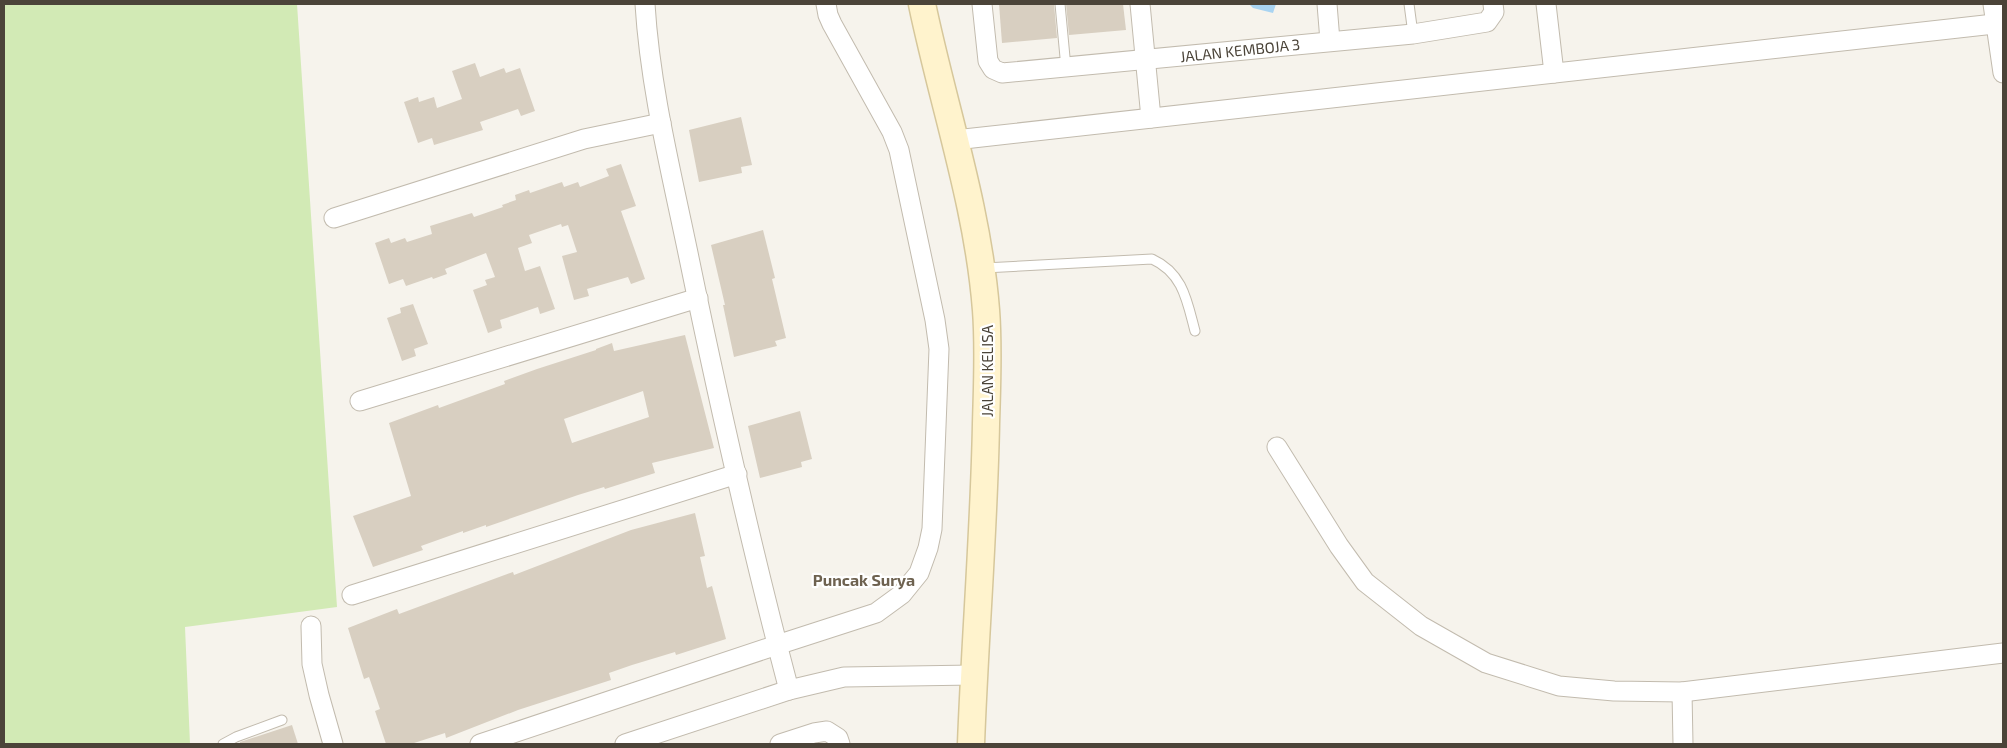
<svg xmlns="http://www.w3.org/2000/svg" width="2007" height="748" font-family="'Exo 2',sans-serif">
<rect width="100%" height="100%" fill="#f6f3ec"/>
<path fill="#d2eab5" d="M4 4H297L337 607 185 627 190 744H4Z"/>
<path fill="#a9d4f2" d="M1249 4H1276L1273 13 1253 8Z"/>
<g fill="#d8cfc1" fill-rule="evenodd">
<path d="M999 4H1054L1057 38 1002 43Z"/>
<path d="M1066 4H1123L1126 30 1069 35Z"/>
<path d="M475 63 480 77 504 68 506 73 520 68 535 111 521 116 518 109 480 122 483 130 434 145 432 138 418 143 404 102 418 97 419 102 434 97 437 108 462 99 452 71Z"/>
<path d="M741 117 752 165 741 167 742 173 699 182 689 130Z"/>
<path d="M621 164 636 206 621 211 645 279 631 284 628 277 587 289 589 296 574 300 562 256 577 252 568 225 562 227 561 224 529 235 532 243 518 248 525 271 540 266 555 309 540 314 538 307 512 316 500 320 502 328 488 333 473 290 487 285 485 280 495 277 486 253 445 269 447 274 433 279 432 277 406 286 403 279 389 284 375 243 389 238 391 243 405 238 407 242 432 234 430 226 472 213 474 217 503 207 502 205 516 200 515 195 529 190 530 193 562 182 564 187 578 182 580 187 609 176 606 169Z"/>
<path d="M763 230 775 278 772 279 786 338 775 341 777 346 734 357 723 305H725L711 245Z"/>
<path d="M413 304 428 344 414 349 416 356 402 361 387 318 401 313 400 308Z"/>
<path d="M685 335 714 448 652 463 655 473 605 489 604 487 578 495 486 527V525L463 533V531L421 546 423 550 373 567 353 516 411 496 389 423 438 405 439 408 505 384 504 381 537 369 596 350V349L612 343 614 351ZM643 391 649 417 572 443 564 419Z"/>
<path d="M800 411 812 459 801 462 802 467 760 478 748 426Z"/>
<path d="M695 513 705 556 700 557 707 588 712 586 726 639 676 655 675 652 632 665 609 673 611 680 518 710 446 738 445 733 411 744H386L375 711 380 709 369 677 364 679 348 628 397 609 399 614 513 572 514 575 631 530Z"/>
<path d="M292 725 298 744H240V742Z"/>
</g>
<g fill="none" stroke-linecap="round" stroke-linejoin="round">
<g stroke="#c2bbae" stroke-width="11">
<g id="service">
<path d="M1060 4 1066 68"/>
<path d="M1409 4 1413 34"/>
<path d="M984 268 1152 259C1183 273 1187 301 1195 331"/>
<path d="M223 744 236 737 282 720"/>
</g>
</g>
<g stroke="#c2bbae" stroke-width="21">
<g id="minor">
<path d="M645 4C650 87 671 171 688 253 718 399 751 546 789 690"/>
<path d="M982 4 988 61 993 69 1002 73 1413 34 1487 22 1494 12 1493 4"/>
<path d="M1140 4 1151 118"/>
<path d="M1327 4 1330 41"/>
<path d="M1546 4 1554 73"/>
<path d="M1993 4 2003 73"/>
<path d="M955 140 2003 23"/>
<path d="M334 218 584 139 661 123"/>
<path d="M360 401 698 298"/>
<path d="M1277 447 1339 546 1365 582 1421 626 1486 663 1559 686 1614 691 1682 692 2003 653"/>
<path d="M352 595 737 474"/>
<path d="M311 626 312 664 319 695 333 744"/>
<path d="M1682 692 1683 744"/>
<path d="M480 744 777 645 876 613 902 594 919 573 928 548 932 529 939 349 935 320 899 150 892 132 832 24 828 15 826 4"/>
<path d="M625 744 789 690 844 677 974 675"/>
<path d="M780 744 814 733 827 731 838 738 840 744"/>
</g>
</g>
<g stroke="#d6c79b" stroke-width="29">
<path id="secondary" d="M922 4C943 105 978 206 986 310 989 348 987 386 986 424 984 531 975 637 971 744"/>
</g>
<use href="#service" stroke="#fff" stroke-width="9"/>
<use href="#minor" stroke="#fff" stroke-width="19"/>
<use href="#secondary" stroke="#fff3cd" stroke-width="26"/>
</g>
<g text-anchor="middle" dominant-baseline="central" stroke-width="4.5" stroke-linejoin="round" paint-order="stroke">
<g font-size="15" fill="#4b4439" stroke="#fff">
<text transform="translate(1240 50) rotate(-6)">JALAN KEMBOJA 3</text>
<text transform="translate(987 371) rotate(-90)">JALAN KELISA</text>
</g>
<g font-size="16" font-weight="bold" fill="#6e6250" stroke="#fff">
<text x="864" y="579">Puncak Surya</text>
</g>
</g>
<rect width="2007" height="748" fill="none" stroke="#4b4439" stroke-width="10"/>
</svg>
